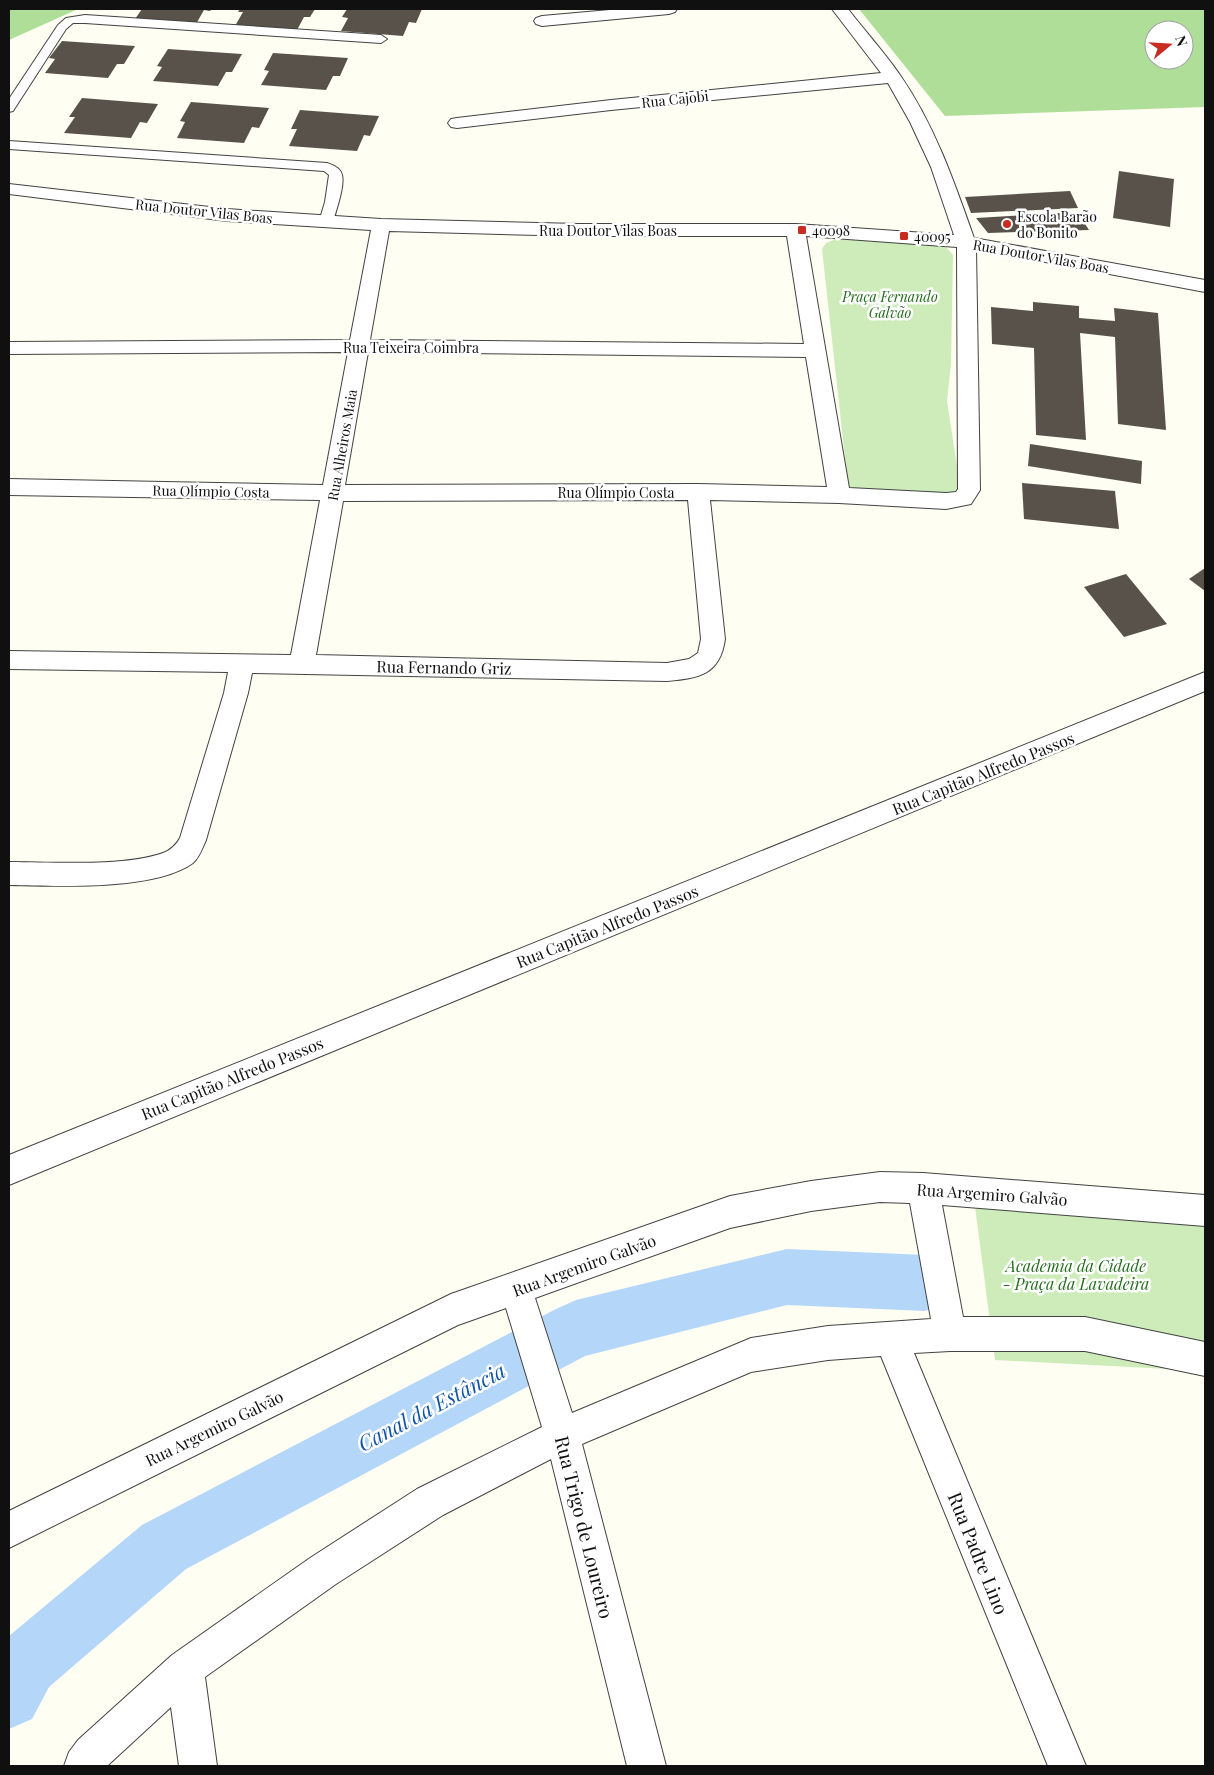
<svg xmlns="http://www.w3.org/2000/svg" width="1214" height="1775" font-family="'Playfair Display',serif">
<rect width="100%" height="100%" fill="#fffef2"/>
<g fill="#ceecb9">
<path d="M836 239 903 242 942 246 946 247 953 255 951 364 947 401 961 492 956 495 852 490 848 485 822 249 826 243Z"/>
<path d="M971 1176 1205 1194V1371L995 1360Z"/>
</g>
<g fill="#afde98" fill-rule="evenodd">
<path d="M9 9H78L9 40Z"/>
<path d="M859 9H1205V107L945 116ZM1154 30H1184V60H1154Z"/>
</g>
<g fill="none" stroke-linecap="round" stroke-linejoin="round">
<path fill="#b4d7f9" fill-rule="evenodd" d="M787 1249 925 1255 945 1263 953 1283 945 1303 925 1311 787 1305 585 1356 186 1569 49 1687 32 1719 9 1729V1636L142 1525 556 1309 576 1300Z"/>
</g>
<g fill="#59524b">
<path d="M142 9H212L210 11 204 10 196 24 135 19Z"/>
<path d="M240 9H315L310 17H304L297 30 235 26 243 12H238Z"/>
<path d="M347 9H422L416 23 409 22 403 36 341 31 348 18 342 17Z"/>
<path d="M62 41 135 46 124 64H117L108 78 45 73 55 59 49 58Z"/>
<path d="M168 49 242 54 232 72H226L218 86 153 81 162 67 157 66Z"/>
<path d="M273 53 348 58 340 76H333L326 90 261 85 269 71 264 70Z"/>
<path d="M82 98 158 104 147 123 140 122 131 138 64 133 75 117H69Z"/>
<path d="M191 102 269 108 259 128 252 127 244 143 177 138 185 122 180 121Z"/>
<path d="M300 110 379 116 370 136 364 135 357 151 289 146 297 129H291Z"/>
<path d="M1119 171 1174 179 1170 227 1113 218Z"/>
<path d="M1070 191 1078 208 971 213 965 197Z"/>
<path d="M1077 212 1089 230 988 233 976 218Z"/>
<path d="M1033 302 1079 306V318L1115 321 1114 308 1158 313 1166 430 1118 424 1115 337 1080 333 1086 440 1036 435 1034 348 992 344 991 307 1033 311Z"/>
<path d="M1030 444 1142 461 1141 484 1028 466Z"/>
<path d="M1022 483 1115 491 1119 529 1024 519Z"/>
<path d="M1205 568V591L1189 579Z"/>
<path d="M1126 574 1167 624 1124 637 1084 587Z"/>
</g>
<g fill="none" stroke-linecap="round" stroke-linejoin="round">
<g stroke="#434343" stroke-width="2">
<g id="service">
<path d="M85 15 381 35 387 39 381 43 85 23H73L66 29 13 111 9 112V99L58 25 66 18Z"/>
<path d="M9 141 327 163C333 165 341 168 342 175 345 186 336 210 333 222L326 226 319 222 325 202 329 175 324 171 9 149Z"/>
</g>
</g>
<g stroke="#434343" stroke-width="2">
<g id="minor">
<path d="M621 9H677L675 12 669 14 542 26 536 24 534 21 536 18 542 16Z"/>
<path d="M832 9H848C865 31 884 52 900 75 934 124 954 181 974 238L1205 280V292L976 249 980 490 971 504 946 509 839 503 710 500 725 639C720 675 699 678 667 681L252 673 248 693 206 840C203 847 199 858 193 863 155 891 56 886 9 885V862C52 862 124 867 163 853 171 850 176 845 180 838L224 693 228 672 9 669V651L291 655 320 500 9 495V479L323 485 348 352 9 354V342L350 340 371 230 227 221 9 194V184L227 209 381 219 579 224H796L954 235 931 167 910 122 888 83 611 110 457 128 451 127 448 123 451 119 457 118 611 100 881 73ZM389 231 579 236H787L804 344 370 340ZM806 236 957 247 958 489 956 492 946 493 849 488ZM368 352 806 357 827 487 698 484 345 485ZM688 500 701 639 698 653 689 659 667 663 316 655 343 501Z"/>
<path d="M1205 672V691L9 1185V1155Z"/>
<path d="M880 1172 923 1173 1205 1195V1226L942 1205 963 1317H1085L1205 1342V1376L1085 1351H950L914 1353 1086 1766H1048L881 1356 828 1360 751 1372 582 1444 666 1766H627L551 1459 443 1515 336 1584 205 1677 217 1766H179L171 1707 107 1766H64L69 1752 78 1740 172 1655 310 1558 417 1489 542 1427 506 1308 458 1325 9 1548V1511L451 1294 730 1196 811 1181ZM880 1202 910 1203 931 1319 828 1326 751 1338 572 1413 535 1298 730 1228 811 1211Z"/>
</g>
</g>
<use href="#service" fill="#fff" fill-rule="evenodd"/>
<use href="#minor" fill="#fff" fill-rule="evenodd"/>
</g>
<g fill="#c82b20" stroke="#fff" stroke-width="2">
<circle cx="1007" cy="224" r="5"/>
<rect x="797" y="225" width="10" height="10" rx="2.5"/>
<rect x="899" y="231" width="10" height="10" rx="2.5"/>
</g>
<g text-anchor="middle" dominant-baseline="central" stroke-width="5" stroke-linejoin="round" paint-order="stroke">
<g font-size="14" fill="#101010" stroke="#fff">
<text transform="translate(675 99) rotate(-6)">Rua Cajobi</text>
<text transform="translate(204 211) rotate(6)">Rua Doutor Vilas Boas</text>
<text x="608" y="230">Rua Doutor Vilas Boas</text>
<text transform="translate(1041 256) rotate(10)">Rua Doutor Vilas Boas</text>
<text x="411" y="347">Rua Teixeira Coimbra</text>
<text transform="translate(342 445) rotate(-80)">Rua Alheiros Maia</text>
<text transform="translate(211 491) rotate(1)">Rua Olímpio Costa</text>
<text x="616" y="492">Rua Olímpio Costa</text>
</g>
<g font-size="14" fill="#101010" stroke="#fff" text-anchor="start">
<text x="1017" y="216">Escola Barão<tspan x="1017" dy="16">do Bonito</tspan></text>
<text x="812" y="230">40098</text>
<text x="914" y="236">40095</text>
</g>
<g font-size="14" font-style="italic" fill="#236c1c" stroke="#fff">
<text x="890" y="296">Praça Fernando<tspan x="890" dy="16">Galvão</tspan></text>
</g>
<g font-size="16" fill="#101010" stroke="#fff">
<text transform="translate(444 667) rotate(1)">Rua Fernando Griz</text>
<text transform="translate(983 773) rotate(-22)">Rua Capitão Alfredo Passos</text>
<text transform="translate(607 926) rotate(-22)">Rua Capitão Alfredo Passos</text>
<text transform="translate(232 1078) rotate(-22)">Rua Capitão Alfredo Passos</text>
<text transform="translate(992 1194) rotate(4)">Rua Argemiro Galvão</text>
<text transform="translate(584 1265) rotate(-20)">Rua Argemiro Galvão</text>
<text transform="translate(214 1428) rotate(-26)">Rua Argemiro Galvão</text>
</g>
<g font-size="16" font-style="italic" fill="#236c1c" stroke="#fff">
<text x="1076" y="1265">Academia da Cidade<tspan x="1076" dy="18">- Praça da Lavadeira</tspan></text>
</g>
<g font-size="19" fill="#101010" stroke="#fff">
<text transform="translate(585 1527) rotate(76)">Rua Trigo de Loureiro</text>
<text transform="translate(979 1553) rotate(68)">Rua Padre Lino</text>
</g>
<g font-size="21" font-style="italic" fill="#1155a9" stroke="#fff">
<text transform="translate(431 1406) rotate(-28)">Canal da Estância</text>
</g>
</g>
<rect width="1214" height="1775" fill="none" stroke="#101010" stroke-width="20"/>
<g transform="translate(1169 45) rotate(72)"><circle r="24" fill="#ffffff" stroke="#9f9f9f"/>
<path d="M0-4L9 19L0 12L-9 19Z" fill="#c82b20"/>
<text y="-8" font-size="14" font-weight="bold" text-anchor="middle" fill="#101010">N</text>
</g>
</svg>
